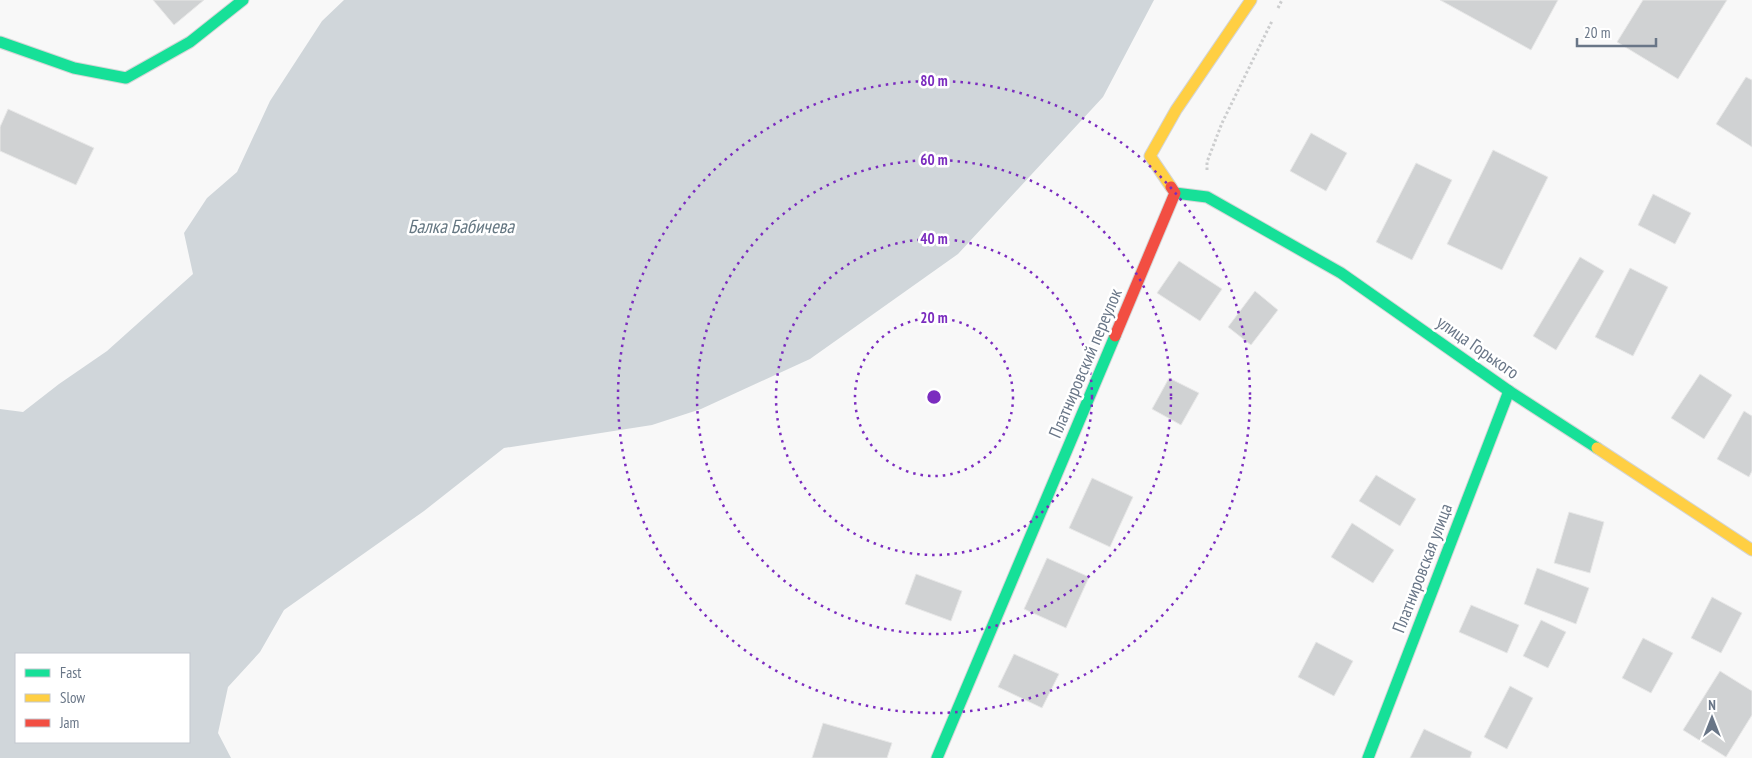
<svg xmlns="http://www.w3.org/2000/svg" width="1752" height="758" font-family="'PT Sans Narrow',sans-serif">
<rect width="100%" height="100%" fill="#f8f8f8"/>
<path fill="#d0d6da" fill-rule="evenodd" d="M344 0H1154L1103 97 958 254 810 359 701 409 652 425 504 448 424 511 284 610 260 652 228 687 218 733 231 758H0V409L23 412 59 384 107 351 193 274 184 233 207 198 237 172 270 101 322 21ZM16 654H189V742H16Z"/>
<g fill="#d0d2d3" stroke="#e8e8e8">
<path d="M153 0H204L174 25Z"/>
<path d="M1440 0H1558L1531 50Z"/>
<path d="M1643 0H1727L1678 79 1617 42Z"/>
<path d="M1746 77 1752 80V147L1716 124Z"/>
<path d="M8 109 94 148 76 185 0 151V127Z"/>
<path d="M1311 133 1347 153 1326 191 1290 171Z"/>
<path d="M1493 150 1548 177 1502 270 1447 244Z"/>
<path d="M1416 163 1452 180 1412 260 1376 242Z"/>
<path d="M1653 194 1691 213 1675 244 1638 225Z"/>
<path d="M1580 257 1604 271 1556 350 1533 336Z"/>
<path d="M1179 261 1222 289 1200 321 1157 293Z"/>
<path d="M1630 268 1668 287 1633 356 1595 337Z"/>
<path d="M1255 291 1278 310 1251 345 1228 327Z"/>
<path d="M1700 374 1732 395 1704 439 1671 418Z"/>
<path d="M1169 378 1199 393 1181 425 1152 409Z"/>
<path d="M1744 411 1752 416V471L1749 477 1717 459Z"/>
<path d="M1376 475 1416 499 1400 526 1359 501Z"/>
<path d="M1092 478 1133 497 1110 547 1069 528Z"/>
<path d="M1569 512 1604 522 1590 573 1554 563Z"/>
<path d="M1352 523 1394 550 1373 583 1331 557Z"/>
<path d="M1047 558 1089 577 1066 628 1024 609Z"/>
<path d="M1537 568 1589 588 1576 624 1524 604Z"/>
<path d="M916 574 962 591 951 621 905 604Z"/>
<path d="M1712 597 1742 613 1721 653 1691 638Z"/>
<path d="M1471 605 1519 625 1507 653 1459 632Z"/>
<path d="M1541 620 1566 632 1548 668 1523 656Z"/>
<path d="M1643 638 1673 653 1651 693 1622 678Z"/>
<path d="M1316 642 1353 661 1334 696 1298 677Z"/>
<path d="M1014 654 1059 674 1042 708 998 687Z"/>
<path d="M1720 671 1752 691V715L1726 757 1683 730Z"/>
<path d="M1510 686 1533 698 1507 749 1484 737Z"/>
<path d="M823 723 892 743 887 758H812Z"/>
<path d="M1424 729 1472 752 1470 758H1410Z"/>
</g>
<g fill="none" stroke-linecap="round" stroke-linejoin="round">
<g stroke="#d4d5d6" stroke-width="13">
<g id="fast">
<path d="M0 42 74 68 126 78 190 42 243 0"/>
<path d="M1175 193 1207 197 1341 273 1509 391 1597 448"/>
<path d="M937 758 1115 336"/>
<path d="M1368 758 1509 391"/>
</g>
</g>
<g stroke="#d4d5d6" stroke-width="13">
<g id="slow">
<path d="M1171 187 1150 156 1176 110 1251 0"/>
<path d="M1597 448 1752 550"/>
</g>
</g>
<g stroke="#d4d5d6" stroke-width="13">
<path id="jam" d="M1115 336 1175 193 1171 187"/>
</g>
<g stroke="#cccdce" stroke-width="3" stroke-dasharray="2.5 2.5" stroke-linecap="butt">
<path d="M1278 8 1282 0"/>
<path d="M1207 170V162L1222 123 1272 21"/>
</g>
<use href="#fast" stroke="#16e098" stroke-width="11"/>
<use href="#slow" stroke="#ffcf43" stroke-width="11"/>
<use href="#jam" stroke="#f24e42" stroke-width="11"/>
</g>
<g fill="none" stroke="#7b2cbf" stroke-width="2.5" stroke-dasharray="2.5 5">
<circle cx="934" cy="397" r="79"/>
<circle cx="934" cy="397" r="158"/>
<circle cx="934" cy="397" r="237"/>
<circle cx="934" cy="397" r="316"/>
</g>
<g text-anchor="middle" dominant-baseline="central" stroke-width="5" stroke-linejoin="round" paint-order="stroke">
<g font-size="18" fill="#697687" stroke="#fff">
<text transform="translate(1478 347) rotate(35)">улица Горького</text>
<text transform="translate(1085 363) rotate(-67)">Платнировский переулок</text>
<text transform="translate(1422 568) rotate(-69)">Платнировская улица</text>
</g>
<g font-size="19" font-style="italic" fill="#657782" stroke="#fff">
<text x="461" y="226">Балка Бабичева</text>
</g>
</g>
<circle cx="934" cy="397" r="8" fill="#7b2cbf" stroke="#fff" stroke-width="2.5"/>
<g font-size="15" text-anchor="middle" font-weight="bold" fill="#7b2cbf" stroke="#fff" stroke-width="5" stroke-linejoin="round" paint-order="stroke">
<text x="934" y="86">80 m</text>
<text x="934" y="165">60 m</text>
<text x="934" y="244">40 m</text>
<text x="934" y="323">20 m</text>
</g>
<rect x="15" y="653" width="175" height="90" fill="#ffffff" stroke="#c3c8cf"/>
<rect x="25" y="669" width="25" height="8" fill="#16e098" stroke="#c3c8cf"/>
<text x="60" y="678" font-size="15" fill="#697687">Fast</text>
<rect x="25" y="694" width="25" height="8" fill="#ffcf43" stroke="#c3c8cf"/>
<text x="60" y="703" font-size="15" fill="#697687">Slow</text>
<rect x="25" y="719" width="25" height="8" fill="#f24e42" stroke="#c3c8cf"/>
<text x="60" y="728" font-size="15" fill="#697687">Jam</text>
<g transform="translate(1712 718)" stroke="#ffffff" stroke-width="4" paint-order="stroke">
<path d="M0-4L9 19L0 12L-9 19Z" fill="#697687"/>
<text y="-8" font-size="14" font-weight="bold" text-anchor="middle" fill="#697687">N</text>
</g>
<path d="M1577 38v8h79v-8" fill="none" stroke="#697687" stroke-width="2.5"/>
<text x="1584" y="38" font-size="15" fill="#697687" stroke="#ffffff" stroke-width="4" paint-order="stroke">20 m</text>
</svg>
